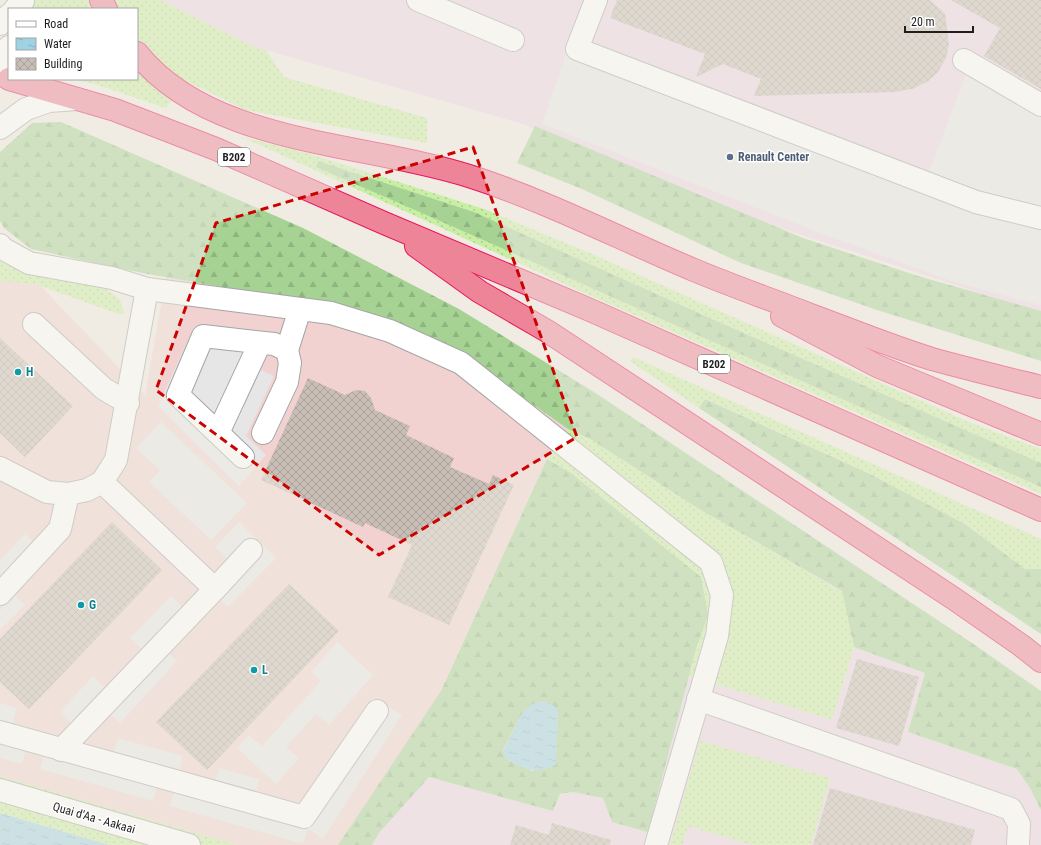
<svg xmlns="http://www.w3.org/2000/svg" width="1041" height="845" font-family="'Roboto Condensed',sans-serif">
<defs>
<pattern id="grass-dots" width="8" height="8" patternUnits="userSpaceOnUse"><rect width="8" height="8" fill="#c9efa4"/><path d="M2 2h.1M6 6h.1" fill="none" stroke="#accc8d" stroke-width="1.8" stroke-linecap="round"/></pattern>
<pattern id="forest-firs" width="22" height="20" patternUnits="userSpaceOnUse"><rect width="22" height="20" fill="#a6d394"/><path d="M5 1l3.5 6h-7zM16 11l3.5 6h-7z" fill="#8eb57f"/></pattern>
<pattern id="water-ripples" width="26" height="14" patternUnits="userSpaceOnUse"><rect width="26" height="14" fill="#9fd2e2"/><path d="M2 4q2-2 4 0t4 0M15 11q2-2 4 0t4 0" fill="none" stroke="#88b4c1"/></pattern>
<pattern id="building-cross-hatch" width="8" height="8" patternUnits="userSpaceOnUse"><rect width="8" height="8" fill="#c8beb6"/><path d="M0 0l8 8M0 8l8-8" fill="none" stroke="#aba39c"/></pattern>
</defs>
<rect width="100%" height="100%" fill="#f0ece3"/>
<path fill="#f2d2d1" d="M0 257 10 266 30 275 145 395 166 277 356 310 463 356 568 429 547 459 441 691 338 845H237L0 776Z"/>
<g fill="#ead4e6">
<path d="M160 0H1041V313L676 194 523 124 252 46Z"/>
<path d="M854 647 925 673 908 732 1017 769 1030 788 1041 810V845H372L379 833 428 777 553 811 560 795 573 792 603 798 612 822 648 832 689 676 832 720Z"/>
</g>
<g fill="url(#grass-dots)">
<path d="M30 0H160L252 46 266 50 284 77 427 118V143L246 110 188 82 166 108 95 84 72 79H137V9H27Z"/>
<path d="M242 137 307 153 484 209 592 254 969 422 1041 449V463L721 323 474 212 318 161 317 166C559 272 799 381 1041 487V494L582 292Z"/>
<path d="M0 257 10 266 30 275 55 278 105 288 120 300 124 313 119 314 35 284 0 281Z"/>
<path d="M633 357 1041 539V569H1025L965 524 868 473 706 399 699 408 630 361Z"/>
<path d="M568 429 592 440 699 509 842 592 854 647 832 720 689 676 696 649 637 526 571 473 547 459Z"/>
<path d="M700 741 830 778 811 845H753L688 826 682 845H670Z"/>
<path d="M0 776 237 845H109L0 813Z"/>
</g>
<g fill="url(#forest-firs)" fill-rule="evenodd">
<path d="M61 122 303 228 459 309 594 392 972 643 1041 691V810L1030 788 1017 769 908 732 925 673 854 647 842 591 699 509 592 440 568 429 463 356 356 310 142 273 31 249 4 228 0 221V152L32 123Z"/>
<path d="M535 126 803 238 918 276 1041 311V361L880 311 741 263 582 189 517 163Z"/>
<path d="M318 161 474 212 721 323 1041 463V487C799 381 559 272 316 167Z"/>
<path d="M705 399 868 473 965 524 1025 569H1041V634L699 408Z"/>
<path d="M547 459 571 473 701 577 708 615 696 649 648 832 612 822 603 798 573 792 560 794 553 811 429 777 379 833 372 845H338L441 691ZM558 710 556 754 533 771 506 759 503 750 523 712Z"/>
</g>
<g fill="#e6e6e6">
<path d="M566 54 922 189 966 75 1041 117V305L954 282 823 234 542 124Z"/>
<path d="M194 327 251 333 239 360 274 376 246 436 266 455 239 486 158 406Z"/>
<path d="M161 422 247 503 211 540 149 482 160 470 136 448Z"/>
<path d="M239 522 276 558 228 607 216 596 240 571 215 547Z"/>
<path d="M25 534 35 544 0 580V560Z"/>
<path d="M15 595 25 605 0 630V610Z"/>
<path d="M171 596 183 608 142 649 130 638Z"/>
<path d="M337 642 373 675 329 725 316 714 286 747 299 758 276 784 237 748 249 735 262 746 321 681 311 672Z"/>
<path d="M167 651 177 661 120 723 109 713Z"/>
<path d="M93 676 104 687 71 723 60 712Z"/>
<path d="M373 698 402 715 323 839 312 831 307 830 303 844 170 806 174 790 157 785 153 801 40 769 51 734 114 752 118 738 183 756 179 772 215 782 219 768 259 779 256 795 295 803 304 800Z"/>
<path d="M0 703 17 708 13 723 32 729 22 764 0 758Z"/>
</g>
<g fill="url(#water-ripples)">
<path d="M544 701 553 705 558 710 556 765C535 775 525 769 506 759L503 751 523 712 532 704Z"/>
<path d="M0 813 109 845H0Z"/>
</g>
<g fill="url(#building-cross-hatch)">
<path d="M617 0H930L945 14 949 45 946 58 938 72 927 82 912 89 894 92 754 96 761 79 723 64 696 77 705 54 610 18Z"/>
<path d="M951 0H1041V89L984 56 1000 28Z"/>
<path d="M0 338 73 406 25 457 0 433Z"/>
<path d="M308 378 345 395 356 390 365 391 371 398 375 410 410 426 406 435 454 458 450 467 489 484 493 475 514 485 449 625 388 597 412 545 365 523 363 527 261 480Z"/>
<path d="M112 522 162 570 29 709 0 682V639Z"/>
<path d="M289 584 339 631 207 770 156 722Z"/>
<path d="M857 659 919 677 899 746 836 728Z"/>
<path d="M830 788 975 830 971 845H813Z"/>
<path d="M552 823 611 840 610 845H510L516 825 549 835Z"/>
</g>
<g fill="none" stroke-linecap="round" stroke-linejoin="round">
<g stroke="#a5a5a5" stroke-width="24">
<g id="minor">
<path d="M418 0 513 40"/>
<path d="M596 0 577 49 976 202 1041 218"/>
<path d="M15 9 23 1"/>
<path d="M0 24 9 15"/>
<path d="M964 60 1041 105"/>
<path d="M0 75 9 47"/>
<path d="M0 128 26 109 49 101 77 99"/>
<path d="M0 245 2 248 29 263 112 278 147 289 331 313 390 331 461 363 711 562 722 595 717 636 656 845"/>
<path d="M34 324 104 389 128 403"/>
<path d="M218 433 260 343"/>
<path d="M263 433 287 382 290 363 287 350 300 309"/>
<path d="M243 457 178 395 203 336 274 344 287 350"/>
<path d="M0 468 47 492 68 494 87 490 102 482 116 460 147 289"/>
<path d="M215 589 251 550"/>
<path d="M0 594 60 529 68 494"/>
<path d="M698 699 1011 809 1019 824 1018 845"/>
<path d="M0 732 304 817 377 711"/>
<path d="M61 750 215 589 102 482"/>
<path d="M0 790 189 845"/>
</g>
</g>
<g stroke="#ea145d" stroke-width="24">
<g id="highway">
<path d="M101 0 106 9"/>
<path d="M137 53C210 145 364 142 469 176 547 201 620 239 694 270 732 286 770 299 808 314 849 329 890 346 932 359 968 369 1005 378 1041 387"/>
<path d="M9 79 115 110 216 149 384 223 590 310 1041 510"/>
<path d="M416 246 480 292 547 331 953 598 1022 646 1041 661"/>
<path d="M782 316 877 366 1041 434"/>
</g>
</g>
<use href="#minor" stroke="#fff" stroke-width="22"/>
<use href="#highway" stroke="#ee8497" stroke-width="22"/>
</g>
<path d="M0 0H1041V845H0ZM473 147 577 437 379 555 156 390 216 223Z" fill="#f0ece3" fill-opacity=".55" fill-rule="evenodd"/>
<path fill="none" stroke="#cc0100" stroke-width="3" stroke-dasharray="8 5" stroke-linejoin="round" d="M473 147 577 437 379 555 156 390 216 223Z"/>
<circle fill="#5c6f8a" stroke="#fff" stroke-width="1.5" cx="730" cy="157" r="4"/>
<g fill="#0f9aa8" stroke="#fff" stroke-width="1.5">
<circle cx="18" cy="372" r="4"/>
<circle cx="81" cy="605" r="4"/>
<circle cx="254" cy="670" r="4"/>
</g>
<g text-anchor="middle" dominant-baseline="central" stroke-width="3" stroke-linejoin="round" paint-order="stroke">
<g fill="#fff" stroke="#626262" stroke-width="1">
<rect x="218" y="148" width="32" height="18" rx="3"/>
<rect x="698" y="355" width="32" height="18" rx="3"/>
</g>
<g font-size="11" font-weight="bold" fill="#1e1e1e">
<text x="234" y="157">B202</text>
<text x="714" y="364">B202</text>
</g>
<g font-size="12" font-weight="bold" fill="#4e5e75" stroke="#fff" text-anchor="start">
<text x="738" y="157">Renault Center</text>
</g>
<g font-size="12" font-weight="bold" fill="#0d838f" stroke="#fff" text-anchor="start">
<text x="26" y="372">H</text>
<text x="89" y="605">G</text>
<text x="262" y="670">L</text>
</g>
<g font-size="12" fill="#1e1e1e" stroke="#fff">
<text transform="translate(94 818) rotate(16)">Quai d'Aa - Aakaai</text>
</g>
</g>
<rect x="8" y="8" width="130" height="72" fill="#ffffff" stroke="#a5a5a5"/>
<rect x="16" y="21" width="20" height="6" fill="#ffffff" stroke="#a5a5a5"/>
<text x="44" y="28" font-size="12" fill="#1e1e1e">Road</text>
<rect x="16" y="38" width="20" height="12" fill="url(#water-ripples)" stroke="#a5a5a5"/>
<text x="44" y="48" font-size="12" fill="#1e1e1e">Water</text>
<rect x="16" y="58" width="20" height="12" fill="url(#building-cross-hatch)" stroke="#a5a5a5"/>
<text x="44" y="68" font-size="12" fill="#1e1e1e">Building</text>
<path d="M905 26v6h68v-6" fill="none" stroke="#1e1e1e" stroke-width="2"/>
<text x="911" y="26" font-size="12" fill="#1e1e1e" stroke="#ffffff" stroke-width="3" paint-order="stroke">20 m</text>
</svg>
